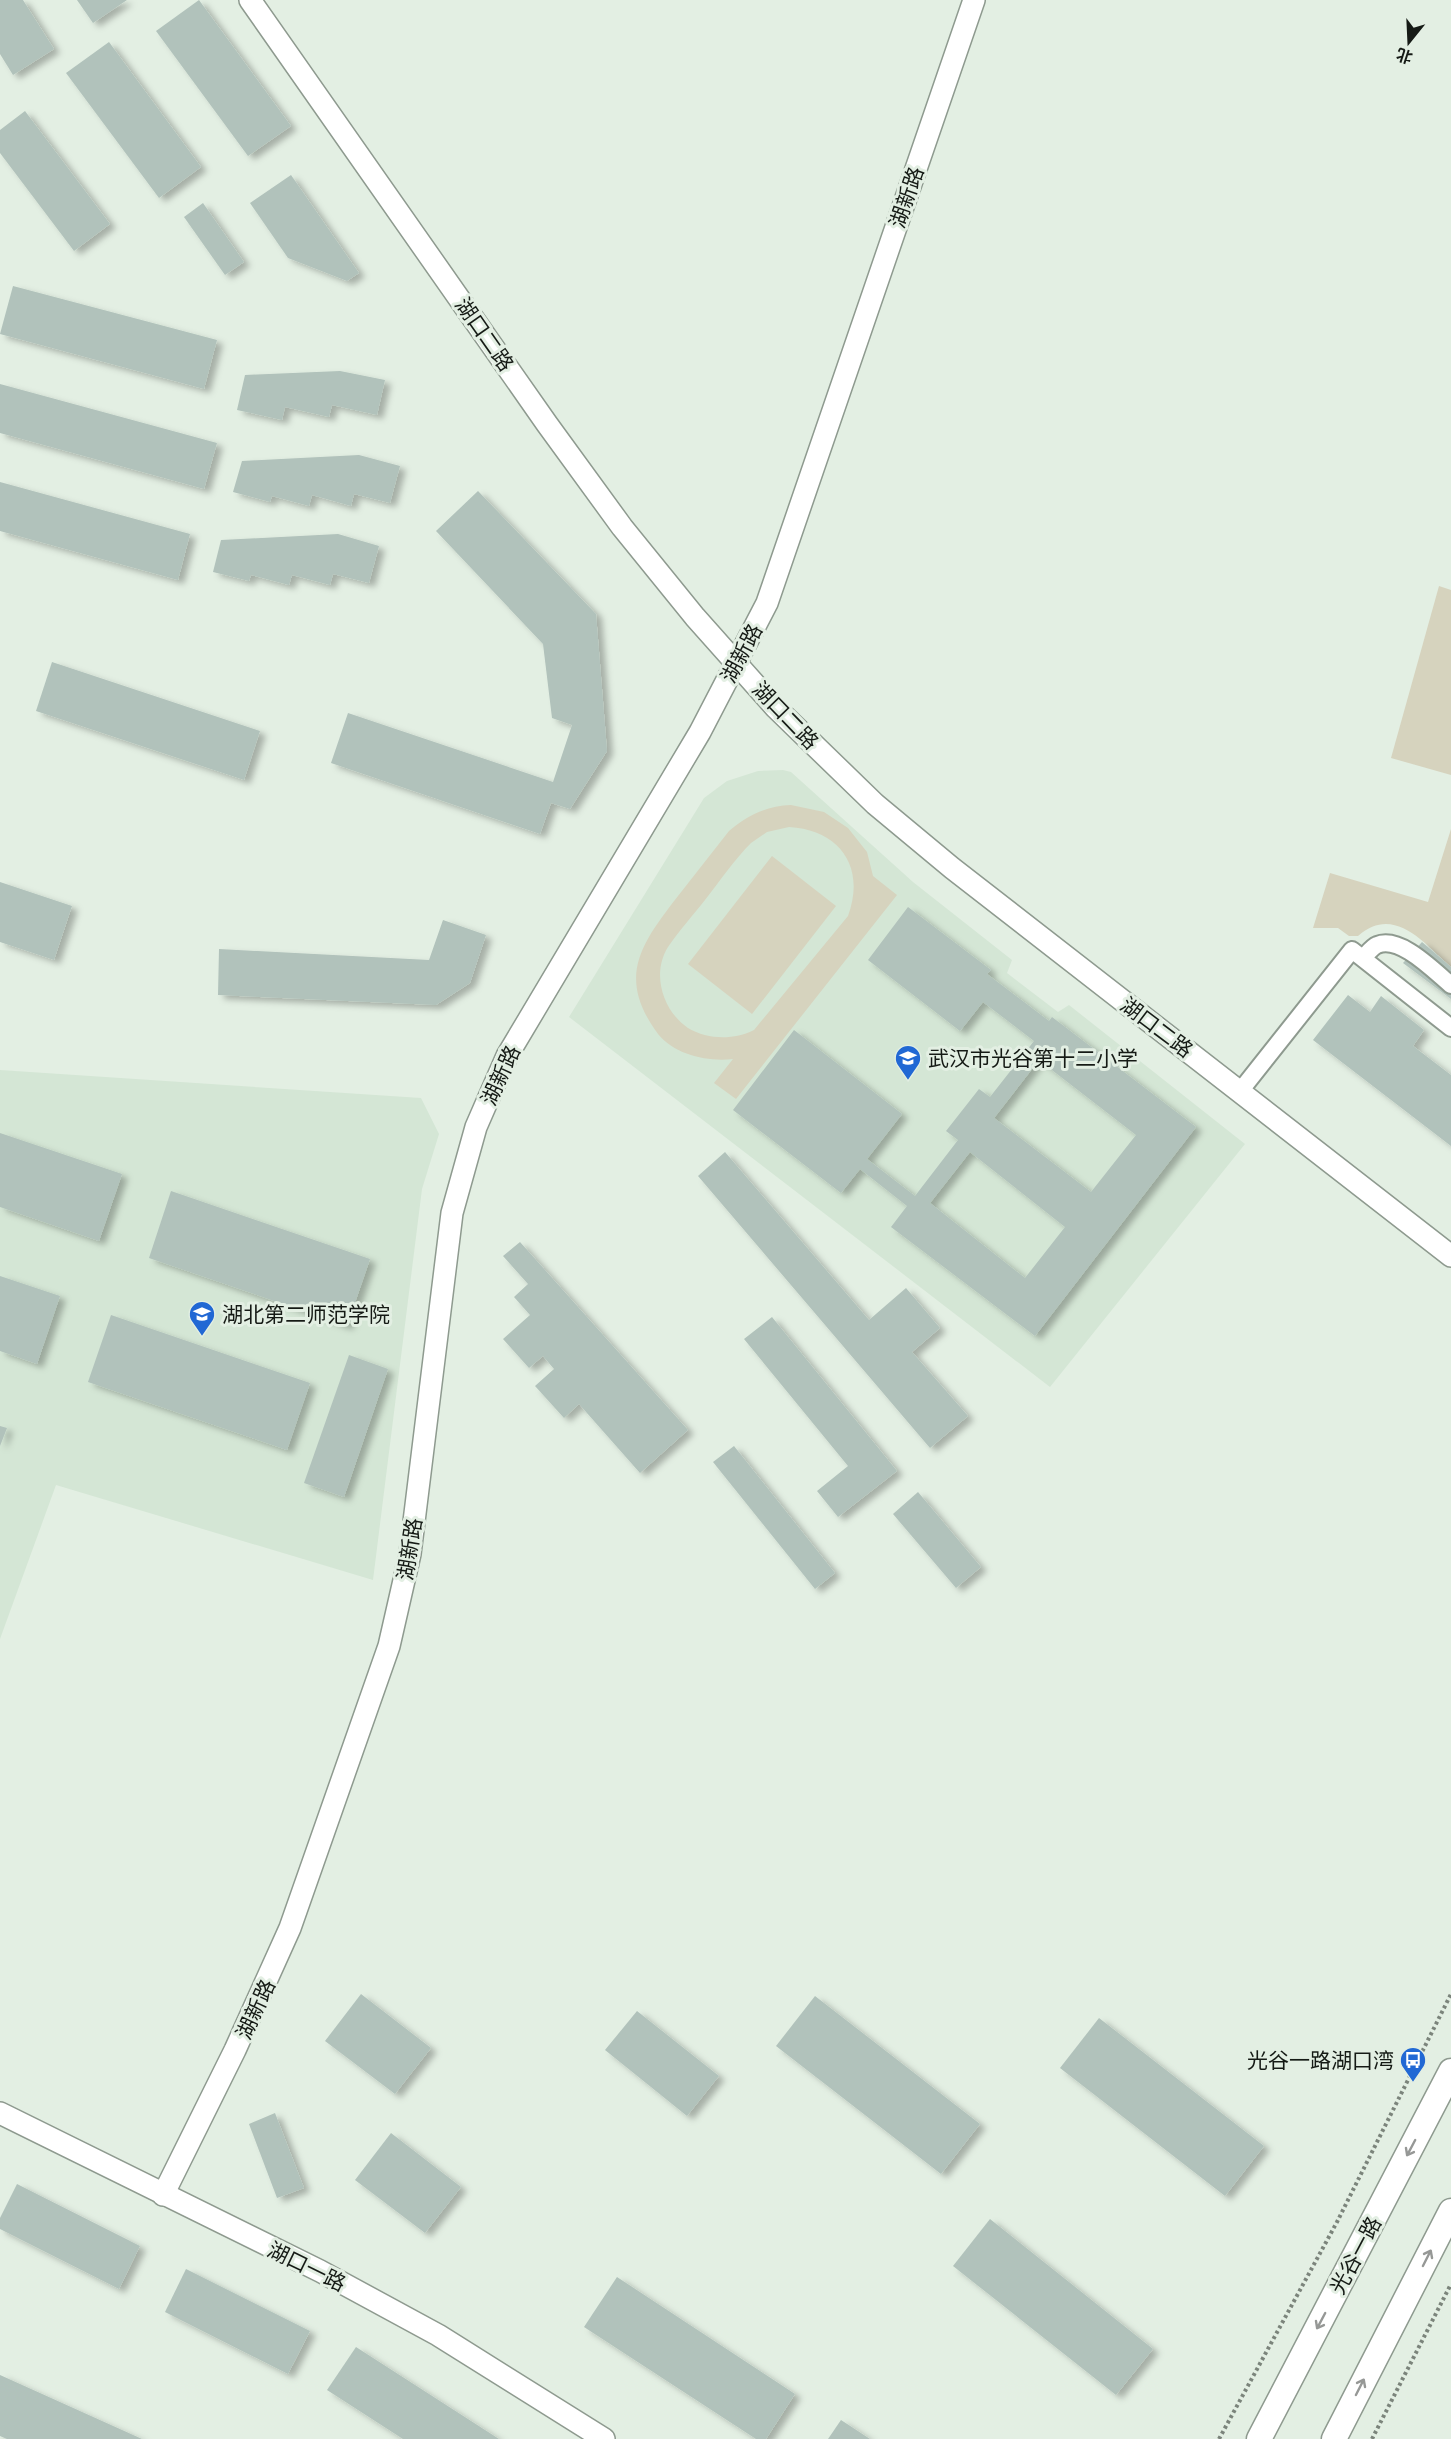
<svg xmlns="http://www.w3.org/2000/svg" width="1451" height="2439" font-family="Quicksand,'Noto Sans SC',sans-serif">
<defs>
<filter id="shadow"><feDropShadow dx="6" dy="4" stdDeviation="3" flood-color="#0004"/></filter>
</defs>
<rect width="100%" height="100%" fill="#e3efe3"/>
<g fill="#d4e6d5">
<path d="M783 770 791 772 913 882 1012 960 1007 973 1058 1012 1069 1005 1245 1144 1050 1387 569 1017 704 798 727 781 758 771Z"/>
<path d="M0 1070 421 1098 439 1134 422 1189 373 1580 56 1485 0 1639Z"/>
</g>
<g fill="#d6d3be" fill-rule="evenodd">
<path d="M1439 586 1451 590V775L1391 758Z"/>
<path d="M791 805 824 812 848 828 867 852 873 876 897 895 736 1099 714 1083 733 1059C708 1062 675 1055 658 1034 616 977 641 944 678 896 695 874 712 853 729 831 748 815 766 806 791 805ZM789 827C840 830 866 867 848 916L754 1030C734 1040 708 1040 688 1028 663 1011 651 974 668 947 679 931 693 915 705 900 720 881 734 860 751 843L767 832Z"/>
<path d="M1451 829V967C1424 943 1394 904 1358 936H1349L1338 928H1313L1330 873 1428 902Z"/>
<path d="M772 856 836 906 752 1014 688 964Z"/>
</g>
<g fill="#b1c2bb" fill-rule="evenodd" filter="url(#shadow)">
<path d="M0 0H23L54 49 13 75 0 54Z"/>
<path d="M77 0H127L93 23Z"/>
<path d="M199 0 291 126 248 156 156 31Z"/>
<path d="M109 42 201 167 159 198 66 73Z"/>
<path d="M25 111 110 224 74 251 0 153V130Z"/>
<path d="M291 175 359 273 347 281 288 258 250 203Z"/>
<path d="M203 203 244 262 225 275 184 217Z"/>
<path d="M13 286 217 340 204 389 0 334Z"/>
<path d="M340 371 385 380 377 415 332 405 329 417 285 407 282 420 237 410 245 375Z"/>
<path d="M0 384 217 443 204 489 0 433Z"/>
<path d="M359 455 400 466 390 503 354 494 351 506 312 495 309 506 272 496 270 502 233 492 242 461Z"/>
<path d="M0 482 190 534 178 580 0 531Z"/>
<path d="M478 491 596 614 607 751 570 809 551 803 540 834 331 763 348 713 553 782 572 725 552 718 543 644 436 531Z"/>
<path d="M338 534 379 546 369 583 333 574 330 585 292 575 289 585 251 575 249 581 213 572 221 540Z"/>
<path d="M52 662 260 731 244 780 36 711Z"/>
<path d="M0 882 72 906 54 960 0 942Z"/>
<path d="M908 907 991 970 987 974 1049 1021 1052 1017 1196 1127 1035 1336 891 1227 907 1206 860 1169 841 1193 733 1110 794 1030 902 1114 867 1159 915 1196 958 1140 946 1131 979 1089 990 1097 1034 1041 983 1002 960 1031 868 960ZM1039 1060 1136 1135 1091 1192 994 1118ZM970 1152 1065 1227 1025 1278 930 1203Z"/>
<path d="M443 920 486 935 470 983 436 1005 218 995 219 949 429 960Z"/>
<path d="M1422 942 1451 967V999L1403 963Z"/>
<path d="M1348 995 1370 1012 1381 996 1424 1030 1413 1046 1451 1075V1146L1313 1040Z"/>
<path d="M0 1133 122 1174 99 1241 0 1207Z"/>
<path d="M725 1152 869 1320 906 1288 940 1328 912 1352 968 1416 930 1448 698 1176Z"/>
<path d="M171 1191 370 1259 347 1326 149 1258Z"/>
<path d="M520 1242 688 1430 640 1473 579 1404 564 1418 535 1386 554 1369 543 1356 529 1368 503 1339 530 1315 514 1297 528 1284 503 1256Z"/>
<path d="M0 1276 60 1296 37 1364 0 1351Z"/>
<path d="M111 1315 310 1383 287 1450 88 1382Z"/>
<path d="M772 1317 897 1471 838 1517 817 1491 848 1466 744 1339Z"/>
<path d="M349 1355 388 1369 344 1497 304 1483Z"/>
<path d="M0 1426 7 1428 0 1446Z"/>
<path d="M734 1446 835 1573 815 1589 713 1462Z"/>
<path d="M918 1492 981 1567 956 1588 893 1514Z"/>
<path d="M361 1994 431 2048 395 2094 325 2041Z"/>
<path d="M815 1996 980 2124 941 2174 776 2046Z"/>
<path d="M637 2011 719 2076 687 2116 605 2050Z"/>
<path d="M1099 2018 1264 2146 1225 2196 1060 2068Z"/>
<path d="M275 2113 304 2188 277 2198 249 2124Z"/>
<path d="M391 2133 461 2187 425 2233 355 2180Z"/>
<path d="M17 2184 140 2246 119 2289 0 2229V2218Z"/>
<path d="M990 2219 1153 2349 1116 2395 953 2266Z"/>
<path d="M186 2269 310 2331 288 2374 165 2312Z"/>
<path d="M617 2277 795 2394 766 2439H756L584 2327Z"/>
<path d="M356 2347 499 2439H403L327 2390Z"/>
<path d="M0 2375 142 2439H7L0 2436Z"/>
<path d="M841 2420 870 2439H828Z"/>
</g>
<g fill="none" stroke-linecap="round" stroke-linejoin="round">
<g stroke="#8e9a8f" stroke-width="20">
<g id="minor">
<path d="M1363 958C1367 954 1372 947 1377 945 1400 935 1434 971 1451 985"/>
<path d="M1241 1090 1352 950 1451 1028"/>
</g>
</g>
<g stroke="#8e9a8f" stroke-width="24">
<g id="tertiary">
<path d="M250 0 547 424 622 527 695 617 776 708 875 804 952 868 1451 1256"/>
<path d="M0 2113 320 2271 438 2335 604 2439"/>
<path d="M163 2195 235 2050 290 1928 389 1646 410 1554 452 1213 476 1127 507 1056 700 732 767 603 974 0"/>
</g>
</g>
<g stroke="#8e9a8f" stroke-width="27">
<g id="secondary">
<path d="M1259 2439 1451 2071"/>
<path d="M1334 2439 1451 2211"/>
</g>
</g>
<g stroke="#7b847b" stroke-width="4" stroke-dasharray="3 3" stroke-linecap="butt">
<path d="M1219 2439 1337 2222 1451 1994"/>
<path d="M1372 2439 1451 2284"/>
</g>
<use href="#minor" stroke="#fff" stroke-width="16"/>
<use href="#tertiary" stroke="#fff" stroke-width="21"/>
<use href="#secondary" stroke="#fff" stroke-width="24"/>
</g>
<defs><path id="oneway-shaft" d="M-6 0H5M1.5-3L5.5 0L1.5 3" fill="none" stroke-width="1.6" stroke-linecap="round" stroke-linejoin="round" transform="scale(1.5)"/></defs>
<g stroke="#969896">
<use href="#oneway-shaft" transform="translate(1411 2148) rotate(118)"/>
<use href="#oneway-shaft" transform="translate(1427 2258) rotate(-63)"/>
<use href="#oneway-shaft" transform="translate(1321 2321) rotate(118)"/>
<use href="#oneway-shaft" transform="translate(1360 2387) rotate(-63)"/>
</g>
<defs>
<g id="school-pin" transform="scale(1.35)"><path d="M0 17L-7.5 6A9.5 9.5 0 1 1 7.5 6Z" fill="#2168d4" stroke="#e3efe3"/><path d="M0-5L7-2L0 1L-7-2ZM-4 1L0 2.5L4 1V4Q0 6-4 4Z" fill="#fff"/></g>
<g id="university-pin" transform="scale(1.35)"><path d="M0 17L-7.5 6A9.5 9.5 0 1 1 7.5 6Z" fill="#2168d4" stroke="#e3efe3"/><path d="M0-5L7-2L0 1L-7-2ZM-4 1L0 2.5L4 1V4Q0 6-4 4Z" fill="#fff"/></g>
<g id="bus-pin" transform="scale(1.35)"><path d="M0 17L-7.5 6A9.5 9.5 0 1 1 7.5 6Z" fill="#2168d4" stroke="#e3efe3"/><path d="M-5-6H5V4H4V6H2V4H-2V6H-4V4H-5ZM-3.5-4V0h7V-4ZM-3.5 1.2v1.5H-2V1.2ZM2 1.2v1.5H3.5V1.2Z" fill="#fff"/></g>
</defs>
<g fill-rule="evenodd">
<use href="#school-pin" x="908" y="1058"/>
<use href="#university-pin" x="202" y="1314"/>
<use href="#bus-pin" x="1413" y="2060"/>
</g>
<g text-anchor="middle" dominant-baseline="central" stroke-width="6" stroke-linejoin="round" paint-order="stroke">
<g font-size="21" fill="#151a15" stroke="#e3efe3">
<text transform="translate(906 197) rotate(-71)">湖新路</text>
<text transform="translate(485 334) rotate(55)">湖口二路</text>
<text transform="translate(741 653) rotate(-62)">湖新路</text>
<text transform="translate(786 715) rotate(46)">湖口二路</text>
<text transform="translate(1157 1027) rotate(37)">湖口二路</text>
<text transform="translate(500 1075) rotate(-65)">湖新路</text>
<text transform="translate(409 1549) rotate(-81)">湖新路</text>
<text transform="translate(255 2009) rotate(-65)">湖新路</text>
<text transform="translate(1355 2255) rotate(-62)">光谷一路</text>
<text transform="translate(307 2266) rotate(26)">湖口一路</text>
</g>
<g font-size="21" fill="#151a15" stroke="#e3efe3" text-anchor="start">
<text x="928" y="1058">武汉市光谷第十二小学</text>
<text x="222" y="1314">湖北第二师范学院</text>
<text x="1394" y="2060" text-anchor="end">光谷一路湖口湾</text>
</g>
</g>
<g transform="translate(1409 42) rotate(198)" stroke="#e3efe3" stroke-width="4.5" paint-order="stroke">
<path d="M0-4.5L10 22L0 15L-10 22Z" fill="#151a15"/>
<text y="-9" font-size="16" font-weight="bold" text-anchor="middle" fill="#151a15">北</text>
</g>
</svg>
